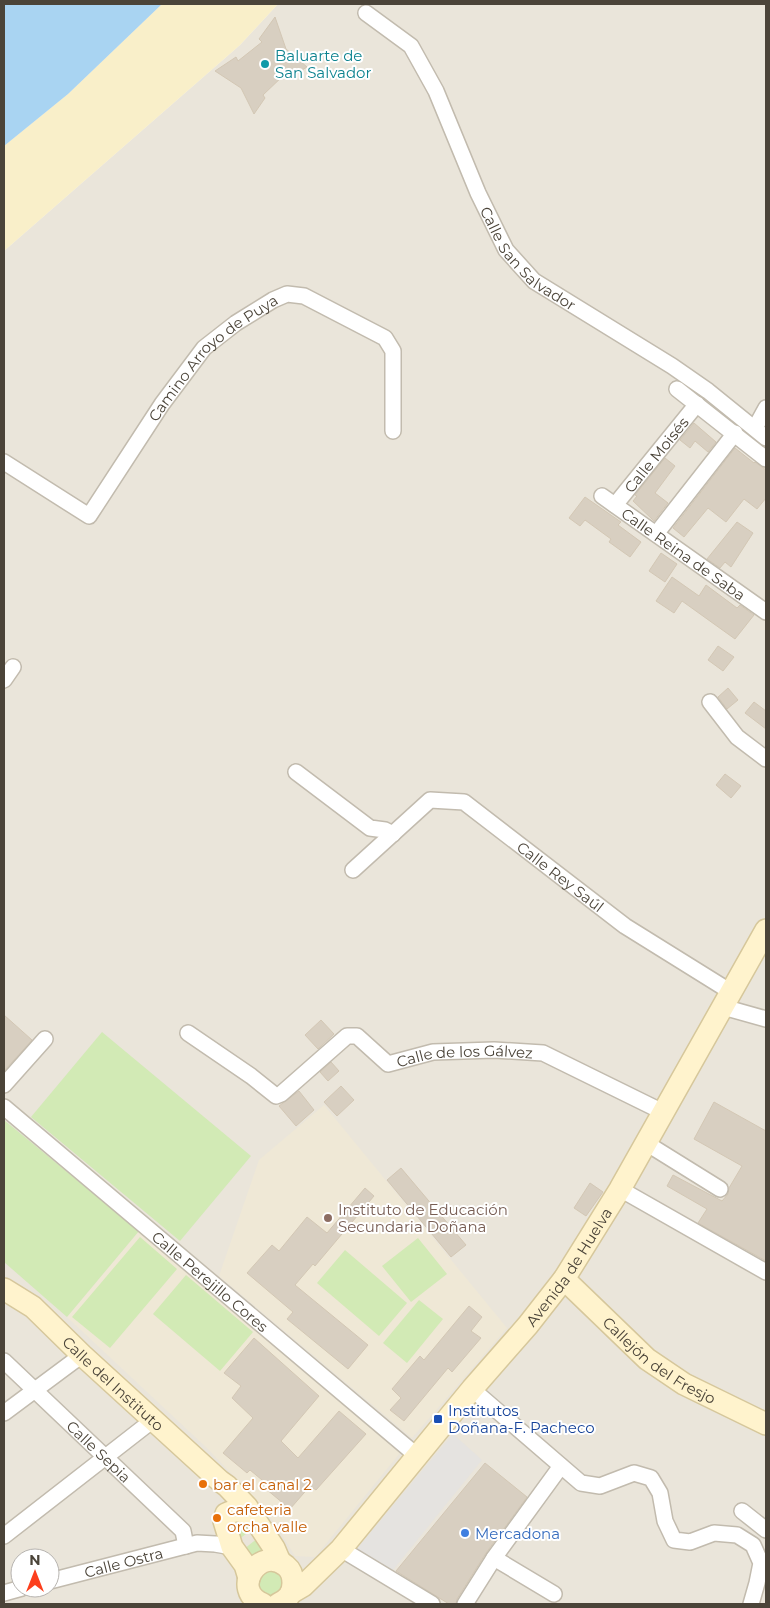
<svg xmlns="http://www.w3.org/2000/svg" width="770" height="1608" font-family="Montserrat,sans-serif">
<rect width="100%" height="100%" fill="#f6f3ec"/>
<path fill="#eae5da" fill-rule="evenodd" d="M278 4H766V1604H4V251L240 45ZM20 1558H50V1588H20Z"/>
<g fill="#efe8d6">
<path d="M324 1105 507 1328 412 1438 219 1276 259 1160Z"/>
<path d="M139 1231 400 1453 315 1557 295 1556 276 1525 262 1506 208 1449 67 1317Z"/>
</g>
<g fill="#d2eab5">
<path d="M102 1032 251 1156 180 1241 31 1117Z"/>
<path d="M4 1120 139 1231 67 1317 4 1262Z"/>
<path d="M140 1237 177 1269 110 1348 72 1317Z"/>
<path d="M418 1238 447 1274 411 1302 382 1266Z"/>
<path d="M345 1250 407 1303 379 1336 317 1283Z"/>
<path d="M186 1275 253 1332 220 1371 153 1314Z"/>
<path d="M419 1300 443 1319 407 1363 383 1343Z"/>
<path d="M233 1517 255 1527 238 1540Z"/>
<path d="M258 1538 266 1548 252 1559 244 1549Z"/>
<path d="M266 1569 282 1573 285 1586 271 1598 258 1592V1575Z"/>
</g>
<path fill="#f9efc9" d="M162 4H278L240 45 4 251V146L68 94Z"/>
<path fill="#e5e3e0" d="M453 1434 482 1460 393 1570 355 1551Z"/>
<path fill="#a9d4f2" d="M4 4H162L68 94 4 146Z"/>
<g fill="#d8cfc1" stroke="#d3c7b4">
<path d="M275 17 286 49 307 67 289 78 285 74 263 95 265 98 254 114 241 88 215 71 236 57 238 61 262 42 259 39Z"/>
<path d="M694 423 716 442 708 452 695 441 690 448 680 440Z"/>
<path d="M735 448 754 463 755 462 766 470V498L757 509 744 499 726 522 708 508 684 537 673 528Z"/>
<path d="M665 458 675 466 655 493 668 503 654 521 633 501 637 496 635 495Z"/>
<path d="M585 497 621 522 618 525 641 542 630 557 609 542 611 539 585 520 580 526 569 518Z"/>
<path d="M737 522 753 533 731 567 725 562 720 568 707 559Z"/>
<path d="M661 553 677 564 665 582 649 571Z"/>
<path d="M672 577 699 596 706 585 737 608 740 605 754 615 735 639 682 601 674 613 656 601Z"/>
<path d="M718 646 734 657 723 671 708 660Z"/>
<path d="M728 688 738 700 727 709 718 697Z"/>
<path d="M754 702 766 711V729L745 713Z"/>
<path d="M725 774 741 786 731 798 716 785Z"/>
<path d="M4 1015 32 1040 4 1071Z"/>
<path d="M321 1020 334 1034 318 1049 305 1035Z"/>
<path d="M331 1062 339 1071 328 1081 320 1072Z"/>
<path d="M341 1086 354 1100 337 1116 324 1102Z"/>
<path d="M299 1091 314 1110 296 1126 279 1106Z"/>
<path d="M714 1102 766 1131V1261L698 1223 707 1209 667 1186 673 1175 722 1201 728 1194 729 1188 742 1166 694 1139Z"/>
<path d="M401 1168 466 1245 451 1257 387 1180Z"/>
<path d="M590 1183 603 1192 586 1216 574 1208Z"/>
<path d="M365 1188 374 1196 315 1266 313 1264 295 1285 368 1345 348 1369 287 1319 293 1312 247 1273 272 1245 279 1251 307 1217 327 1233Z"/>
<path d="M469 1306 482 1317 471 1331 481 1338 452 1372 448 1368 404 1421 390 1410 401 1398 392 1389 420 1356 424 1360Z"/>
<path d="M254 1338 319 1396 281 1441 298 1458 339 1411 366 1434 316 1490 310 1486 290 1509 266 1489 268 1485 250 1470 247 1473 223 1453 253 1418 232 1398 241 1386 224 1373Z"/>
<path d="M485 1463 527 1497 486 1553 457 1599 456 1604H449L396 1571Z"/>
</g>
<g fill="none" stroke-linecap="round" stroke-linejoin="round">
<g stroke="#c2bbae" stroke-width="18">
<g id="street">
<path id="s1" d="M366 13 411 46 436 91 478 193 506 250 534 281 672 366 708 391 766 438"/>
<path d="M677 389 766 459"/>
<path d="M755 428 766 408"/>
<path id="s2" d="M4 462 89 516 162 404 204 348 236 323 273 300 287 294 304 296 385 338 393 351V431"/>
<path id="s3" d="M602 496 766 612"/>
<path id="s4" d="M615 505 697 404"/>
<path d="M656 534 735 433"/>
<path d="M4 680 13 667"/>
<path d="M710 702 737 737 766 759"/>
<path d="M296 772 370 828 385 830 393 834"/>
<path id="s5" d="M353 870 430 800 464 802 625 926 731 992"/>
<path d="M723 1007 766 1019"/>
<path id="s6" d="M188 1033 251 1076 276 1096 281 1094 347 1036H357L388 1064 433 1052 494 1050 543 1053 663 1112"/>
<path d="M4 1085 45 1039"/>
<path id="s7" d="M4 1107 416 1455"/>
<path d="M646 1143 720 1189"/>
<path d="M620 1189 766 1272"/>
<path id="s8" d="M4 1361 183 1531 186 1546"/>
<path d="M472 1389 581 1483 600 1486 634 1473 651 1478 660 1493 665 1521 674 1540 690 1542 714 1533 737 1535 753 1545 761 1563 757 1583 751 1604"/>
<path d="M4 1413 82 1355"/>
<path d="M742 1511 766 1530"/>
<path d="M4 1536 153 1420"/>
<path d="M341 1549 432 1604"/>
<path d="M494 1558 554 1594"/>
<path id="s9" d="M50 1581 197 1543 215 1544 232 1547"/>
<path d="M4 1593 22 1588"/>
<path d="M465 1604 494 1558 561 1466"/>
</g>
</g>
<g stroke="#d6c79b" stroke-width="24">
<g id="secondary">
<path id="s10" d="M564 1279 647 1359 684 1384 766 1424"/>
<path id="s11" d="M4 1289 33 1307 82 1355 220 1481 227 1486 247 1507 274 1548 280 1562"/>
<path d="M249 1578 245 1565 232 1547 224 1521 226 1514C236 1509 242 1511 252 1516"/>
<path id="s12" d="M291 1593 303 1586 341 1549 472 1389 528 1325 564 1279 620 1189 766 930"/>
<path d="M263 1604C229 1590 260 1544 286 1566 291 1570 293 1577 293 1583 293 1594 287 1600 278 1604"/>
</g>
</g>
<use href="#street" stroke="#fff" stroke-width="15"/>
<use href="#secondary" stroke="#fff3cd" stroke-width="21"/>
</g>
<circle fill="#0f9aa8" stroke="#fff" stroke-width="2" cx="265" cy="64" r="5"/>
<circle fill="#8d6e63" stroke="#fff" stroke-width="2" cx="328" cy="1218" r="5"/>
<rect fill="#1a4fb4" stroke="#fff" stroke-width="2" x="433" y="1414" width="10" height="10" rx="2.5"/>
<g fill="#e8710a" stroke="#fff" stroke-width="2">
<circle cx="203" cy="1484" r="5"/>
<circle cx="217" cy="1518" r="5"/>
</g>
<circle fill="#3f7fe0" stroke="#fff" stroke-width="2" cx="465" cy="1533" r="5"/>
<g text-anchor="middle" dominant-baseline="central" stroke-width="4" stroke-linejoin="round" paint-order="stroke">
<g font-size="15" fill="#0d838f" stroke="#fff" text-anchor="start">
<text x="275" y="55">Baluarte de<tspan x="275" dy="17">San Salvador</tspan></text>
</g>
<g font-size="15" fill="#4b4439" stroke="#fff">
<text stroke="none"><textPath href="#s1" startOffset="302">Calle San Salvador</textPath></text>
<text stroke="none"><textPath href="#s2" startOffset="304">Camino Arroyo de Puya</textPath></text>
<text stroke="none"><textPath href="#s4" startOffset="65">Calle Moisés</textPath></text>
<text stroke="none"><textPath href="#s3" startOffset="100">Calle Reina de Saba</textPath></text>
<text stroke="none"><textPath href="#s5" startOffset="260">Calle Rey Saúl</textPath></text>
<text stroke="none"><textPath href="#s6" startOffset="331">Calle de los Gálvez</textPath></text>
<text stroke="none"><textPath href="#s12" startOffset="430">Avenida de Huelva</textPath></text>
<text stroke="none"><textPath href="#s7" startOffset="270">Calle Perejillo Cores</textPath></text>
<text stroke="none"><textPath href="#s10" startOffset="126">Callejón del Fresjo</textPath></text>
<text stroke="none"><textPath href="#s11" startOffset="145">Calle del Instituto</textPath></text>
<text stroke="none"><textPath href="#s8" startOffset="131">Calle Sepia</textPath></text>
<text stroke="none"><textPath href="#s9" startOffset="76">Calle Ostra</textPath></text>
</g>
<g font-size="15" fill="#785e54" stroke="#fff" text-anchor="start">
<text x="338" y="1209">Instituto de Educación<tspan x="338" dy="17">Secundaria Doñana</tspan></text>
</g>
<g font-size="15" fill="#164399" stroke="#fff" text-anchor="start">
<text x="448" y="1410">Institutos<tspan x="448" dy="17">Doñana-F. Pacheco</tspan></text>
</g>
<g font-size="15" fill="#c56008" stroke="#fff" text-anchor="start">
<text x="213" y="1484">bar el canal 2</text>
<text x="227" y="1509">cafeteria<tspan x="227" dy="17">orcha valle</tspan></text>
</g>
<g font-size="15" fill="#366cbe" stroke="#fff" text-anchor="start">
<text x="475" y="1533">Mercadona</text>
</g>
</g>
<rect width="770" height="1608" fill="none" stroke="#4b4439" stroke-width="10"/>
<g transform="translate(35 1573)"><circle r="24" fill="#ffffff" stroke="#b7b4b0"/>
<path d="M0-4L9 19L0 12L-9 19Z" fill="#fc3f1d"/>
<text y="-8" font-size="14" font-weight="bold" text-anchor="middle" fill="#4b4439">N</text>
</g>
</svg>
